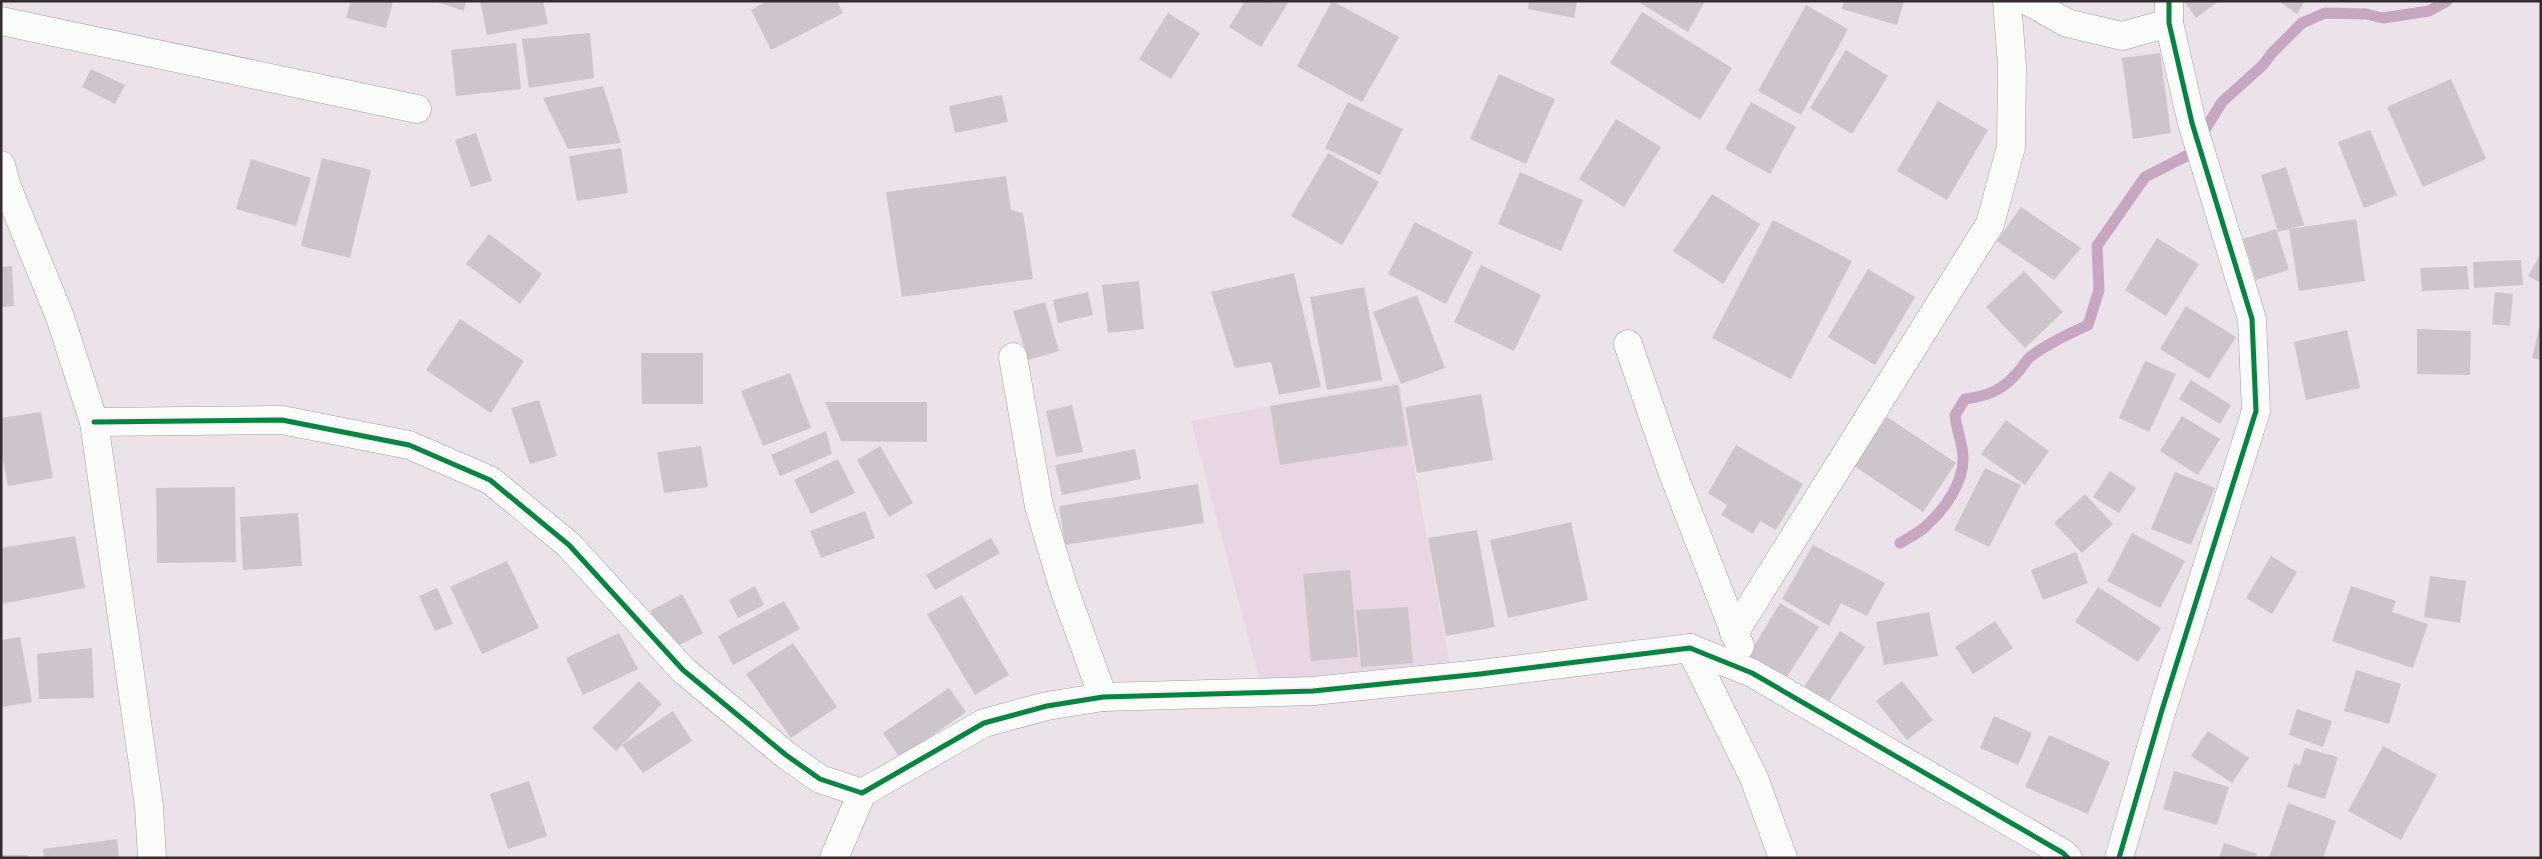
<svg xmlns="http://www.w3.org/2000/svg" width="2542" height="859" font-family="Arial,sans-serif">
<rect width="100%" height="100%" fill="#ece2ea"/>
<path fill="#e8d6e4" d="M1399 382 1449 662 1260 682 1191 421Z"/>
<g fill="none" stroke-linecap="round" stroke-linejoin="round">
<path stroke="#c6a6c0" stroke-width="11" d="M1900 543C1908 538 1919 533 1926 526 1945 509 1964 482 1963 457 1963 445 1956 428 1955 415L1965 399C1988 396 2003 390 2018 372 2023 367 2025 361 2030 357 2047 344 2068 334 2088 325L2099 290 2097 246 2145 177 2190 154 2222 102 2263 65 2272 53 2302 23 2325 13 2366 14 2383 18 2429 11 2447 1"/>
</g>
<g fill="#cdc5cb">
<path d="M351 1H393L386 28 346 18Z"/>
<path d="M434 1H466L464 11Z"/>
<path d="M480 1H543L548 24 487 35Z"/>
<path d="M767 1H837L843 13 771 50 751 10Z"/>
<path d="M1245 1 1288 3 1261 47 1229 27Z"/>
<path d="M1332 1 1399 37 1362 102 1297 66Z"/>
<path d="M1529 1H1577L1574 18 1528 9Z"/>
<path d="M1637 1H1705L1688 32Z"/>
<path d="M1844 1H1904L1897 25 1842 9Z"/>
<path d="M2184 1H2219L2196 18Z"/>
<path d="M2282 1H2305L2297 14 2281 3Z"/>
<path d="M1806 5 1848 29 1801 115 1758 91Z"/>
<path d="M1642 12 1732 68 1700 120 1610 63Z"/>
<path d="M1168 13 1200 33 1171 79 1139 59Z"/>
<path d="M590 33 594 78 529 88 522 39Z"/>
<path d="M516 43 521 89 456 96 451 50Z"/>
<path d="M1846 50 1888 76 1852 134 1810 108Z"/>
<path d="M2160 53 2171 133 2133 139 2122 58Z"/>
<path d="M91 69 125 85 115 104 82 87Z"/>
<path d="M1499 74 1555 99 1526 164 1470 139Z"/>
<path d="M2451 79 2486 159 2423 187 2387 107Z"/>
<path d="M603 86 621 143 568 149 543 98Z"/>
<path d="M1002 95 1008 122 955 133 949 106Z"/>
<path d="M1938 101 1988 130 1947 200 1897 171Z"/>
<path d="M1348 102 1403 129 1380 175 1325 148Z"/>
<path d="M1751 102 1796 127 1770 174 1725 149Z"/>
<path d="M1616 119 1661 147 1624 207 1579 179Z"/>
<path d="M2370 130 2397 195 2364 208 2338 142Z"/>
<path d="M476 133 492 181 471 187 455 140Z"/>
<path d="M621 148 628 193 577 201 569 156Z"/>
<path d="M1328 153 1379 182 1342 245 1291 216Z"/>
<path d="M322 158 371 170 350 258 301 246Z"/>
<path d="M251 159 311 178 296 226 236 209Z"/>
<path d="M2286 167 2304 225 2278 232 2261 175Z"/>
<path d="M1520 172 1583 200 1561 251 1498 224Z"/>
<path d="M1006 176 1011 210 1023 213 1033 279 902 297 886 192Z"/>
<path d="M1712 194 1760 224 1723 284 1673 251Z"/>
<path d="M2021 207 2081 248 2054 280 1997 241Z"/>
<path d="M2356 219 2365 281 2299 291 2289 229Z"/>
<path d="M1773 220 1852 261 1791 379 1712 338Z"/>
<path d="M1415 222 1473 252 1446 304 1388 274Z"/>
<path d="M2276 229 2289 270 2256 280 2243 239Z"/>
<path d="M489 234 542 274 520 304 466 264Z"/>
<path d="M2157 238 2199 264 2166 316 2125 290Z"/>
<path d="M2541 253V283L2528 276Z"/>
<path d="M2521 260 2523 285 2474 288 2473 262Z"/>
<path d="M1481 265 1541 295 1514 351 1454 322Z"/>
<path d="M12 266 14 306 1 307V267Z"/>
<path d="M2467 266 2469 289 2422 291 2420 268Z"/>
<path d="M1868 269 1915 297 1875 365 1828 337Z"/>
<path d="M2024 271 2063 312 2025 348 1986 307Z"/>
<path d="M1294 273 1321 387 1279 395 1271 362 1235 368 1211 292Z"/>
<path d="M1139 281 1144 329 1108 333 1102 285Z"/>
<path d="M1364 287 1382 380 1327 390 1310 297Z"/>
<path d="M1088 292 1093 315 1058 323 1053 300Z"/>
<path d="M2495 292 2513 294 2510 326 2492 324Z"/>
<path d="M1417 295 1445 368 1401 384 1373 312Z"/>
<path d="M1045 302 1059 351 1028 360 1013 311Z"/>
<path d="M2186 306 2236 337 2209 379 2160 349Z"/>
<path d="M460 319 524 361 491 413 426 370Z"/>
<path d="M2540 324H2541V360L2532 358Z"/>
<path d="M2417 329 2471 331 2470 375 2417 374Z"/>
<path d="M2347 330 2360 388 2306 400 2294 342Z"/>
<path d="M641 353H703V404H642Z"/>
<path d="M2145 361 2176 374 2149 432 2119 418Z"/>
<path d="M790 373 811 428 763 446 741 391Z"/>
<path d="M2191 380 2231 405 2220 424 2179 399Z"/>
<path d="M1398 385 1408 445 1280 465 1270 406Z"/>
<path d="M1481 394 1493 460 1417 473 1405 407Z"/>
<path d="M539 400 557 456 530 464 511 408Z"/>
<path d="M825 402H927V442L841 441Z"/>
<path d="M1072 405 1083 452 1056 457 1046 411Z"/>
<path d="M41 412 53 478 8 486 1 449V418Z"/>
<path d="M2182 416 2220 439 2198 475 2160 451Z"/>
<path d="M1887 417 1956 463 1923 512 1854 466Z"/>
<path d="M2006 420 2049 451 2025 485 1981 454Z"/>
<path d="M826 431 832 454 780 476 771 455Z"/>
<path d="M1736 445 1803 484 1776 530 1760 521 1753 534 1721 515 1727 505 1708 493Z"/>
<path d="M701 446 708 487 664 493 657 452Z"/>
<path d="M880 446 913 503 889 517 857 460Z"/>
<path d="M1135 449 1141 479 1062 495 1055 465Z"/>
<path d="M838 459 855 493 811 514 794 480Z"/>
<path d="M1985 468 2021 485 1989 547 1954 530Z"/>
<path d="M2110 471 2136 488 2119 513 2093 497Z"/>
<path d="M2175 472 2215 488 2191 545 2151 529Z"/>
<path d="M1198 484 1204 523 1065 545 1059 506Z"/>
<path d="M235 487 236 562 157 563 156 488Z"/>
<path d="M2085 494 2113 524 2082 553 2054 523Z"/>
<path d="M865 511 875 538 821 558 810 531Z"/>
<path d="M298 513 302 566 243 570 240 517Z"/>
<path d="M1571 522 1588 600 1508 618 1490 540Z"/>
<path d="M1477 530 1495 627 1446 636 1428 538Z"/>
<path d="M2132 533 2185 561 2160 608 2107 581Z"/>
<path d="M75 536 85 588 1 604V548Z"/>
<path d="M991 538 1000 553 935 590 926 575Z"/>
<path d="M1813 545 1885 583 1867 616 1841 603 1829 626 1782 599Z"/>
<path d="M2076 552 2088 583 2043 600 2031 570Z"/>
<path d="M2271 556 2297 572 2272 614 2246 598Z"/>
<path d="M507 561 539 628 482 654 450 587Z"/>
<path d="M1350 570 1358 657 1311 661 1303 574Z"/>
<path d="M2430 576 2466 581 2460 623 2424 617Z"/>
<path d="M755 586 764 605 738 618 729 600Z"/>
<path d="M2351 586 2396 601 2392 612 2428 624 2413 668 2332 641Z"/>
<path d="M2098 587 2161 628 2138 662 2075 622Z"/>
<path d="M437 588 453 624 435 631 419 596Z"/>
<path d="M682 594 703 633 670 650 650 611Z"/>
<path d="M962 595 1009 675 975 695 927 614Z"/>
<path d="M784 601 800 629 733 665 718 636Z"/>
<path d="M1780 603 1819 627 1783 683 1748 656Z"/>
<path d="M1408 607 1413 663 1361 667 1356 610Z"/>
<path d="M1929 612 1938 656 1884 665 1876 622Z"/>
<path d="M1995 621 2013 648 1973 674 1955 647Z"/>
<path d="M1840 631 1865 647 1828 703 1804 687Z"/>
<path d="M619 633 638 669 583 695 566 658Z"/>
<path d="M20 637 32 702 1 707V640Z"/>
<path d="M793 643 837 707 791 738 746 674Z"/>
<path d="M92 648 94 698 39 699 37 654Z"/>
<path d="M2356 670 2401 684 2389 724 2344 711Z"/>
<path d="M639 681 662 704 616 751 592 728Z"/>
<path d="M1902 681 1933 720 1907 740 1876 701Z"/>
<path d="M949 688 966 712 900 758 883 733Z"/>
<path d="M2297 709 2332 721 2323 747 2289 735Z"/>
<path d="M673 711 692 741 643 773 622 745Z"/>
<path d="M1994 716 2032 733 2018 765 1980 748Z"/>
<path d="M2208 731 2249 758 2232 783 2191 756Z"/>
<path d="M2049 735 2110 762 2088 814 2025 787Z"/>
<path d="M2383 746 2437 775 2401 840 2348 811Z"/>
<path d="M2305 748 2338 757 2325 799 2287 787 2294 764 2300 765Z"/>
<path d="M2174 771 2229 787 2217 825 2163 809Z"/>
<path d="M529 781 547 836 508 849 490 794Z"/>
<path d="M2288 803 2336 821 2323 858H2269Z"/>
<path d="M117 839 119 858H44L43 849Z"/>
<path d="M2224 843 2257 854 2256 858H2219Z"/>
<rect x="1" y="855" width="27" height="3"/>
</g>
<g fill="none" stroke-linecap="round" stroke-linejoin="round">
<g stroke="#a39ca2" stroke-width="29">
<g id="minor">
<path d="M2028 1 2067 23 2122 36 2169 23"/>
<path d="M1 21 417 109"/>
<path d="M1 165 7 187 60 317 94 422 149 806 152 858"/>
<path d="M1628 344 1672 471 1740 646"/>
<path d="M1013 357 1039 506 1063 586 1103 697"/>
<path d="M94 422 282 420 409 445 490 480 569 545 683 670 786 755 820 779 862 793 984 723 1047 706 1103 697 1313 691 1480 674 1690 648 1752 673 2063 853 2068 858"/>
<path d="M1734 633 1990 224 2011 147 2012 66 2007 1"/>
<path d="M1690 648 1754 778 1783 858"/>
<path d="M834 858 862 793"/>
<path d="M2119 858 2162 710 2256 411 2252 319 2192 123 2169 23V1"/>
</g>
</g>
<use href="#minor" stroke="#fcfbfc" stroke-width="28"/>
<g stroke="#fdebf9" stroke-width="8">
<g id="cycleway">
<path d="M94 422 282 420 409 445 490 480 569 545 683 670 786 755 820 779 862 793 984 723 1047 706 1103 697 1313 691 1480 674 1690 648 1752 673 2063 853 2068 858"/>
<path d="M2119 858 2162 710 2256 411 2252 319 2192 123 2169 23V1"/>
</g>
</g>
<use href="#cycleway" stroke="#00873e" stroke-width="5"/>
</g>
<rect width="2542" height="859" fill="none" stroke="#322b30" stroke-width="5"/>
</svg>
